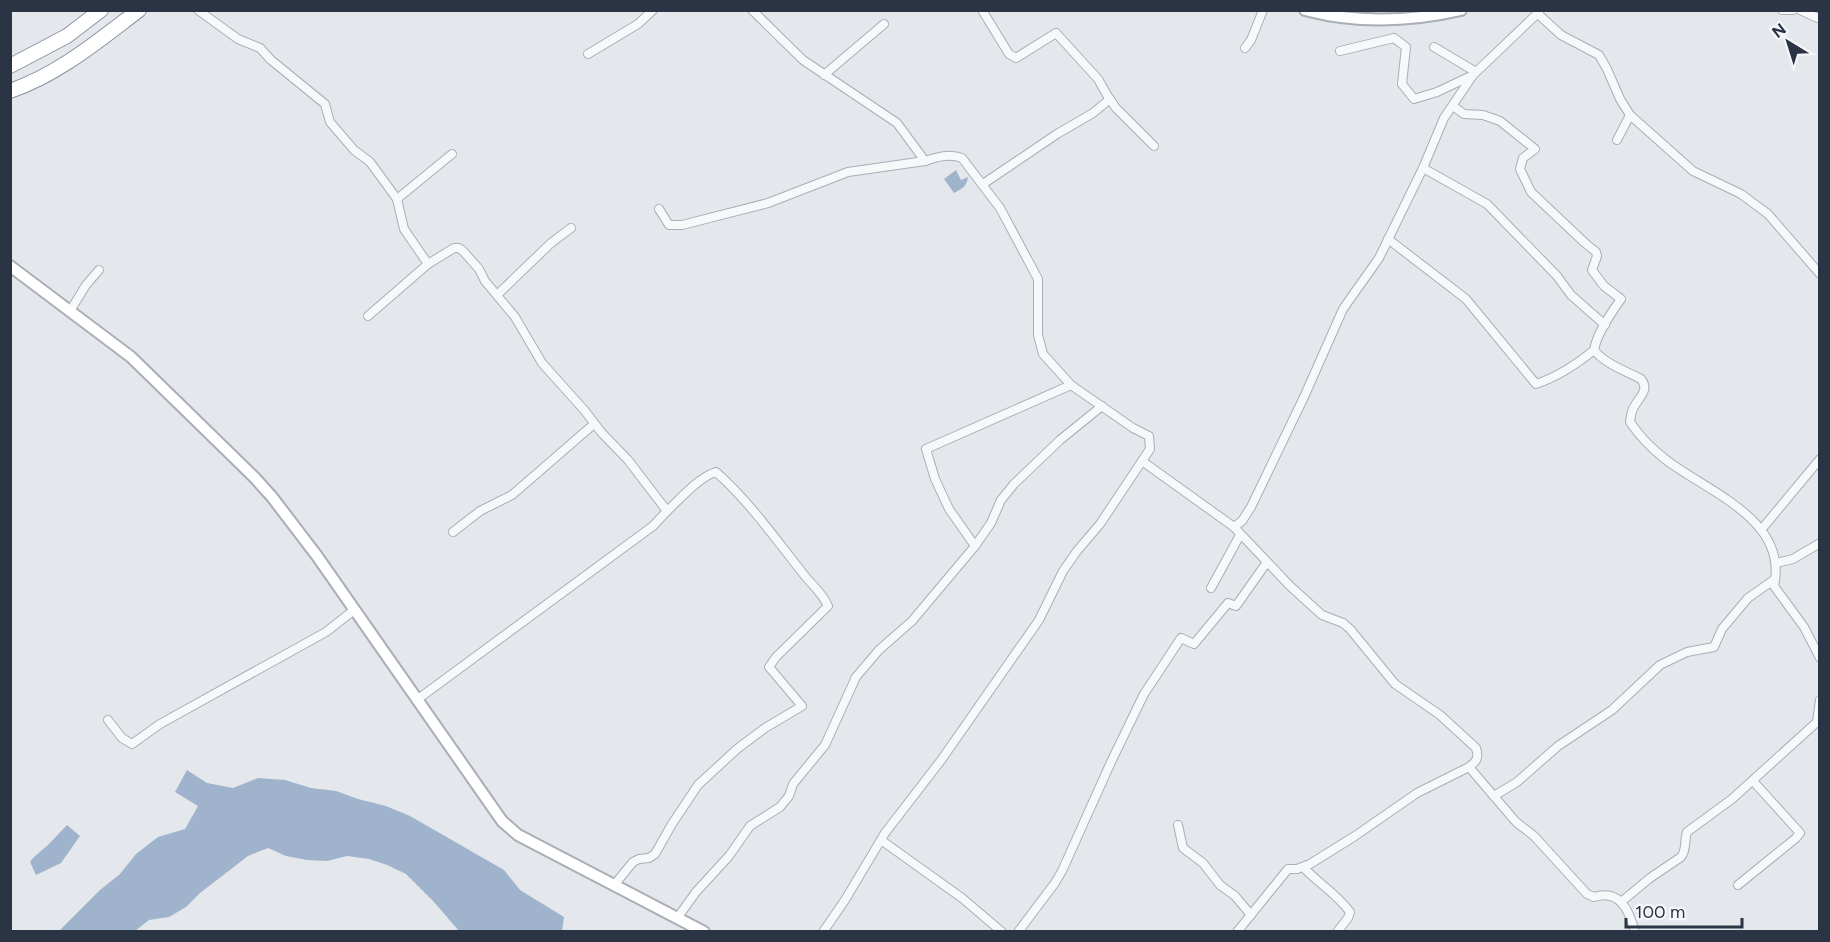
<svg xmlns="http://www.w3.org/2000/svg" width="1830" height="942" font-family="Figtree,sans-serif">
<rect width="100%" height="100%" fill="#e4e7ec"/>
<g fill="#9fb4cc">
<path d="M956 170 961 180 968 177C967 186 962 189 954 193L944 179Z"/>
<path d="M187 770 207 783 233 788 258 778 285 780 311 788 336 791 358 799 386 806 410 816 504 870 520 890 564 917 562 931H459L434 902 406 874 387 865 369 859 347 856 327 861 307 860 286 856 268 848 248 856 200 893 186 907 169 917 149 920 135 931H59L100 890 120 874 136 854 158 837 185 829 198 806 175 792Z"/>
<path d="M67 825 80 836 61 863 36 875 30 862 34 857 48 845Z"/>
</g>
<g fill="none" stroke-linecap="round" stroke-linejoin="round">
<g stroke="#a9aeb7" stroke-width="10">
<g id="street">
<path d="M198 10 238 39 260 48 271 60 325 104 330 122 354 150 370 162 397 199 404 229 428 264 454 248H459L463 251 479 269 485 281 515 317 542 363 585 411 601 432 628 460 667 511 653 526 418 699"/>
<path d="M752 10 803 60 897 123 925 161C937 157 950 153 962 158L1000 208 1038 279V335L1043 354 1071 385 1133 428 1149 436 1150 449 1142 461 1234 527 1290 586 1322 615 1343 623 1350 629 1395 684 1440 715 1476 748C1479 758 1477 761 1469 767L1516 822 1534 836 1587 894 1594 897C1620 889 1629 910 1635 932"/>
<path d="M982 10 1009 54 1016 58 1056 33 1098 79 1107 95 1116 108 1154 146"/>
<path d="M1782 10H1793"/>
<path d="M1800 10 1820 19"/>
<path d="M1538 14 1561 35 1599 55 1607 69 1620 99 1630 115 1693 171 1741 194 1768 214 1820 274"/>
<path d="M1434 47 1476 72"/>
<path d="M1245 48 1251 40 1263 10"/>
<path d="M1340 51 1394 38 1406 47 1402 84 1414 99 1437 92 1473 75 1539 12"/>
<path d="M588 54 638 24 653 10"/>
<path d="M824 75 884 24"/>
<path d="M1453 106 1464 114 1483 115 1500 121 1535 149 1523 158 1520 169 1531 192 1585 243 1596 252 1597 256 1592 270 1604 286 1621 299C1611 313 1597 333 1594 350 1605 364 1626 371 1641 379 1650 390 1639 397 1634 407 1631 411 1631 417 1630 422 1640 437 1651 448 1665 459 1707 492 1789 519 1774 586L1804 627 1820 658"/>
<path d="M1617 140 1630 115"/>
<path d="M1423 168 1487 204 1557 276 1571 295 1605 325"/>
<path d="M983 184 1057 134 1093 113 1110 99"/>
<path d="M397 199 452 154"/>
<path d="M659 209 669 225H682L768 203 848 172 925 161"/>
<path d="M1388 239 1466 299 1536 384C1557 377 1577 364 1594 350"/>
<path d="M497 295 551 243 571 228"/>
<path d="M70 311 86 285 99 270"/>
<path d="M368 316 428 264"/>
<path d="M1234 527 1242 521 1251 507 1304 397 1343 309 1379 258 1423 168 1444 118 1473 75"/>
<path d="M1761 530 1820 459"/>
<path d="M453 532 480 511 512 495 594 424"/>
<path d="M975 546 949 509 935 479 926 449 1071 385"/>
<path d="M1776 563 1793 559 1820 543"/>
<path d="M1211 588 1240 535"/>
<path d="M108 720 122 738 132 744 160 724 326 632 354 610"/>
<path d="M1494 796 1517 782 1558 746 1612 710 1660 665 1687 652 1714 647 1722 629 1748 598 1775 579"/>
<path d="M1178 825 1183 848 1203 863 1220 885 1235 896 1251 915"/>
<path d="M881 840 962 898 1002 932"/>
<path d="M1303 867C1318 883 1337 894 1350 912L1348 918 1337 932"/>
<path d="M615 884 633 862 639 859 649 858 655 854 672 824 698 785 737 749 765 728 802 706 769 667 776 657 828 606C823 594 813 586 805 576 777 541 750 502 716 472 699 477 680 499 667 511"/>
<path d="M1738 885 1796 838 1800 833 1753 781"/>
<path d="M1621 902 1650 878 1681 857C1687 850 1684 841 1687 832L1732 799 1817 722 1820 700"/>
<path d="M678 917 696 892 729 856 750 826 780 807 789 796 793 784 825 745 856 677 879 650 912 621 975 546 991 523 1001 500 1014 484 1060 440 1102 406"/>
<path d="M823 932 845 900 885 833 942 759 1039 620 1063 571 1077 551 1100 524 1142 461"/>
<path d="M1018 932 1055 883 1062 871 1111 762 1144 694 1181 638 1194 644 1228 603 1236 606 1267 562"/>
<path d="M1237 932 1288 869H1297L1310 864 1355 836 1417 793 1469 767"/>
</g>
</g>
<g stroke="#a9aeb7" stroke-width="14">
<g id="secondary">
<path d="M1305 10C1317 13 1329 16 1341 17 1380 22 1422 19 1461 10"/>
<path d="M10 266 131 357 255 478 272 497 317 556 502 821 518 835 704 932"/>
</g>
</g>
<g stroke="#8b94a3" stroke-width="16">
<g id="highway">
<path d="M10 66 67 36 101 10"/>
<path d="M10 91C59 74 98 41 139 10"/>
</g>
</g>
<use href="#street" stroke="#f7f8fa" stroke-width="8"/>
<use href="#secondary" stroke="#fff" stroke-width="10"/>
<use href="#highway" stroke="#fff" stroke-width="14"/>
</g>
<rect width="1830" height="942" fill="none" stroke="#2b3445" stroke-width="24"/>
<g transform="translate(1788 42) rotate(322)" stroke="#f4f6f9" stroke-width="4.5" paint-order="stroke">
<path d="M0-4.5L10 22L0 15L-10 22Z" fill="#2b3445"/>
<text y="-9" font-size="16" font-weight="bold" text-anchor="middle" fill="#2b3445">N</text>
</g>
<path d="M1626 918v9h116v-9" fill="none" stroke="#2b3445" stroke-width="3"/>
<text x="1635" y="918" font-size="18" fill="#2b3445" stroke="#f4f6f9" stroke-width="4.5" paint-order="stroke">100 m</text>
</svg>
